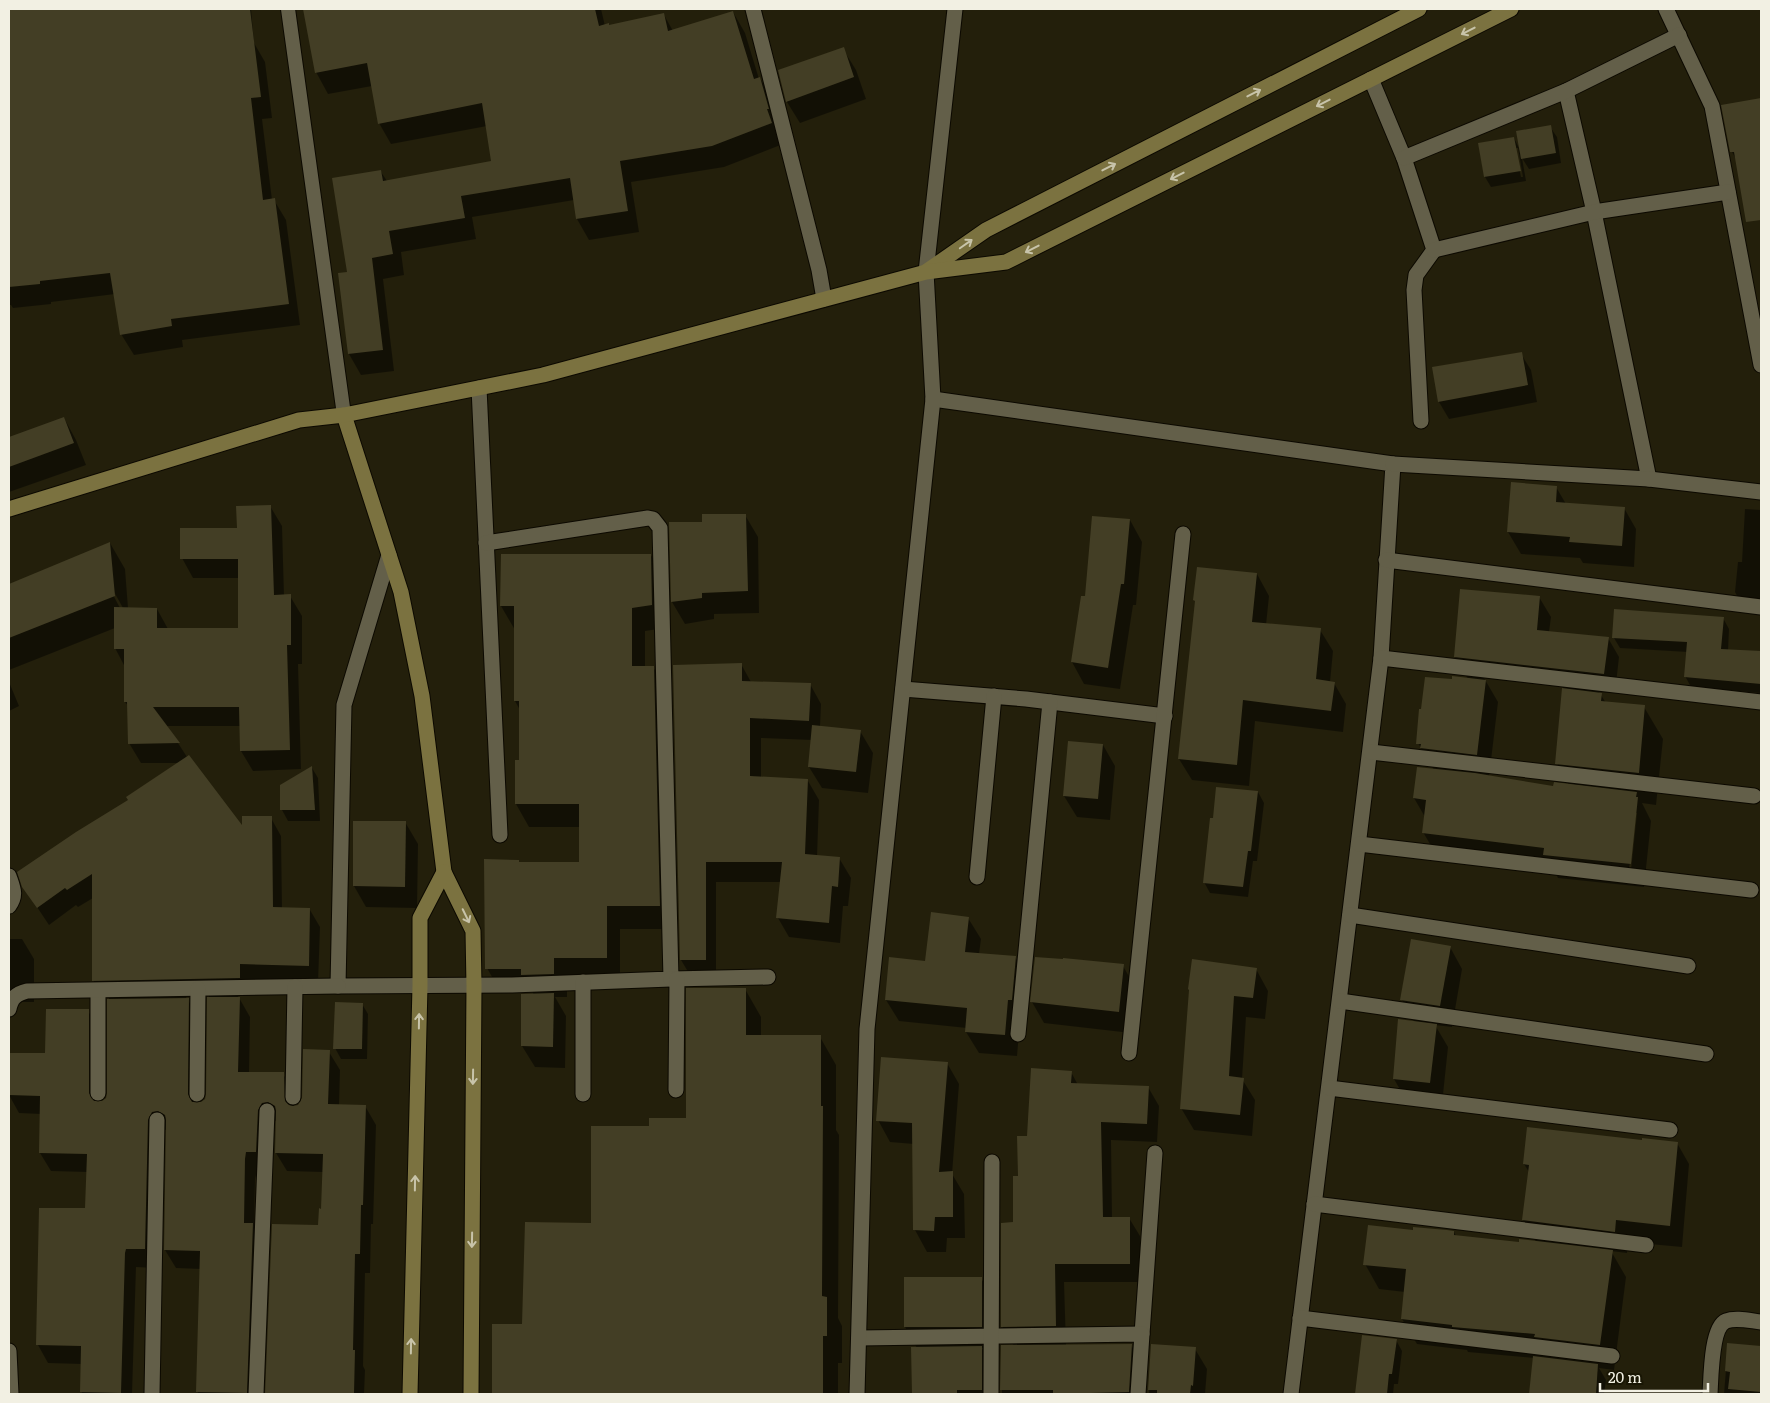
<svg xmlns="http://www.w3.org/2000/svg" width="1770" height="1403" font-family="Literata,serif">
<rect width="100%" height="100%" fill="#231f0b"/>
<g fill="#0007" fill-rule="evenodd">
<path d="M9 9H251L254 43 265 62 272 118 262 119 272 200H274L286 220 300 325 182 340 183 347 134 355 121 334 115 294 51 302V304L13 308 11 305H9Z"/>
<path d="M318 9H601L605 26H609L664 15 673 31 733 12 745 33 759 79 760 78 772 99 783 144 724 167 631 182 639 232 589 240 577 219 574 200 472 217 476 239 401 252 404 275 383 279 394 371 361 375 349 354V273L381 172 387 181 493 162 487 126 391 144 379 123 372 86 328 94 316 72 320 18Z"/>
<path d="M843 49 856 70 866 99 800 123 787 102 780 71Z"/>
<path d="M1761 99V211L1754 212 1737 161 1732 152 1723 106Z"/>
<path d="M1550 127 1557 137 1561 163 1529 169 1522 158 1526 181 1491 187 1485 177 1479 144 1514 138 1520 150ZM1515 148H1518L1523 177H1521Z"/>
<path d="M1521 354 1531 370 1537 402 1449 419 1439 402 1433 368Z"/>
<path d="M64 418 76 440 86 465 9 492V438Z"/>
<path d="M1556 487 1566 504 1624 508 1636 529 1634 567 1583 563 1580 558 1521 554 1508 532Z"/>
<path d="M270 506 282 526 284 596H290L302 616V664H298L301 769 253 771 241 751V726H167L187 757 244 829 271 818 281 836 282 909 310 910 320 927 318 983 250 982V996H238L250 1017 249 1073 283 1074 294 1092V1107H298L329 1052 340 1070 339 1105 365 1106 376 1125 373 1224H371L370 1273H365L363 1366 365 1370 364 1394H267L273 1225 319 1227 322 1210 323 1172 287 1171 276 1153 277 1120 269 1125 266 1171 257 1170 255 1179 254 1227 263 1243 257 1394H199L197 1391 201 1269 176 1268 165 1250 167 1129 163 1131 155 1268 136 1267 132 1394H83L81 1391 82 1364 48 1363 38 1345 87 1210 88 1172 51 1171 40 1153 41 1114 19 1113 9 1095V1054L46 1055 88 1011 99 1029V1103L104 1102 109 1093V998H103L93 980V898L78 907 76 905 49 925 23 886 180 763H141L129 743V707L125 702V667L115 648V628L9 670V585L110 543 125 569 128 608 157 609 168 629H240V578H193L182 558 239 529ZM113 590 123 608H120L111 591ZM209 996 208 1094 203 1103 198 1104 199 1018 186 997Z"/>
<path d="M1745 509 1761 510V605L1741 603 1735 592 1738 562H1742Z"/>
<path d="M745 515 758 537 759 613 714 614V619L685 624 672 602 670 523H704Z"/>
<path d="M1130 520 1142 542 1136 605H1133L1120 689 1084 684 1072 662 1082 597 1086 598Z"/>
<path d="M502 555H651L664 578 665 628 645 631V667H653L667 690 673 929H620V981H567V997H555L566 1016 565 1068 535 1067 522 1046 534 995 532 991H500L487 968 520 864H580V827H529L516 804 520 761V710L515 701V630L501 606Z"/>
<path d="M1257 574 1269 596 1266 625 1320 630 1333 651 1330 682 1334 683 1346 704 1343 732 1255 721 1249 786 1192 780 1179 759Z"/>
<path d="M1539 597 1551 617 1549 632 1608 638 1619 657 1615 693 1599 692 1606 703 1644 707 1663 739 1656 805 1642 803 1651 821 1644 887 1558 878 1554 870 1437 856 1423 832 1425 817 1414 798 1419 768 1434 770 1418 743 1453 681 1468 679 1455 657ZM1484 678 1563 687 1557 763 1569 785 1554 787 1489 777 1498 702ZM1635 813H1637L1631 870H1629Z"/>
<path d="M1723 618 1729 629 1728 651 1761 653V693L1691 687 1685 676 1688 652 1620 648 1614 638Z"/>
<path d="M741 664 751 682 810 684 821 704 820 727 860 731 873 753 868 793 822 788 809 767 812 740 761 738V778L808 781 819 800 817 857 839 858 851 878 848 906H843L840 943 789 937 778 918 781 882H716V980H693L681 960Z"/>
<path d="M9 682 19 706 9 711Z"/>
<path d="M1103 745 1115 766 1110 820 1077 817 1064 796Z"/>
<path d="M312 768 318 778 320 821H288L282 810V786Z"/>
<path d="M1258 792 1264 803 1257 861H1253L1248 897 1210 893 1204 882Z"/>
<path d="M405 822 418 844 417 908 366 907 354 886Z"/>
<path d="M968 918 981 939 979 954 1015 957 1028 979 1020 1021 1017 1056 979 1053 966 1032 967 1028 899 1021 886 1000 927 962Z"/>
<path d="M9 939H22L34 959V1002H9Z"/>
<path d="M1450 947 1462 969 1452 1027 1435 1025 1448 1047 1442 1104 1406 1100 1394 1079 1415 1023 1402 1000Z"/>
<path d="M1123 966 1135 987 1131 1033 1044 1023 1032 1002Z"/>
<path d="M1256 969 1268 991 1265 1019 1246 1017 1242 1079 1255 1100 1252 1136 1194 1130 1181 1108 1190 992Z"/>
<path d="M745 989 761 1017V1037H820L836 1065V1130L839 1135 838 1318 842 1326V1363H838V1394H494V1325H524L593 1225 651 1127 687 1119Z"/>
<path d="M362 1004 368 1014 367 1059H341L335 1048Z"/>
<path d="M947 1063 959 1084 952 1174 964 1194 965 1238H947L946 1252H927L915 1230 914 1144 890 1142 878 1120Z"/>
<path d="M1071 1072 1078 1085 1148 1087 1159 1106 1157 1142 1111 1140 1112 1218H1129L1140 1236V1282H1064L1066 1346 1131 1345 1143 1365 1141 1394H1002V1347L1014 1346 1002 1326 1019 1177 1028 1137Z"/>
<path d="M1643 1141 1677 1143 1689 1164 1682 1247 1628 1242 1627 1253 1611 1251 1626 1277 1614 1370 1599 1368 1606 1380 1604 1394H1531L1534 1358 1468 1352 1467 1350 1417 1344 1402 1319 1405 1292 1379 1289 1365 1264 1414 1232H1454L1456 1236 1520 1244 1536 1242 1523 1220 1529 1172 1524 1164Z"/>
<path d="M981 1278 994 1300V1348H982L993 1367V1394H913V1348H917L905 1327Z"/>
<path d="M1363 1336 1396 1340 1402 1351 1398 1384H1394L1393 1394H1356Z"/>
<path d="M1728 1345 1761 1347V1394H1724Z"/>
<path d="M1152 1346 1195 1349 1207 1369 1205 1394H1149Z"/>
</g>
<g fill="#433e25">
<path d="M9 9H250L261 97 251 98 263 200 275 198 289 304 171 319 172 326 120 335 110 273 40 281V284L9 287Z"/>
<path d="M303 9H595L599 26 609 23V25L664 13 668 31 733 11 754 79 760 77 769 109H767L772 123 712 146 620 161 628 211 576 219 570 178 461 196 465 218 389 231 393 254 372 258 383 350 348 354 338 273 347 272 332 178 381 170 383 181 491 161 482 103 378 124 367 63 315 73Z"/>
<path d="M844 47 854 77 786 102 778 70Z"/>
<path d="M1761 98V220L1746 222 1734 152H1730L1721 105Z"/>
<path d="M1551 125 1556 153 1521 159 1516 131Z"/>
<path d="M1514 137 1521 171 1484 177 1478 143Z"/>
<path d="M1522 352 1528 385 1438 402 1432 367Z"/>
<path d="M64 417 74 443 9 467V437Z"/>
<path d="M1511 482 1557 486 1556 502 1625 507 1622 546 1569 542 1570 537 1507 532Z"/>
<path d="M271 505 274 595 291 594V645H287L290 750 240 751 239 707H153L180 743 128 744 127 702H124V649H114V607L157 608V628H238V559H180V528H237L236 506Z"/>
<path d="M702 514H746L748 591 702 593V598L671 602 669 522H702Z"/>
<path d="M1092 516 1130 519 1124 584H1121L1108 668 1071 662 1081 596H1085Z"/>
<path d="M110 542 115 596 9 638V584Z"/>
<path d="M501 554H651L652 605 632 608V666H654L660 906H607V958H554V974L521 975V969H485L484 859 519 860V862H579V804H515V760H519V701H514V606H500Z"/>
<path d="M1197 567 1257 573 1252 622 1321 628 1316 679 1335 682 1331 711 1243 700 1237 765 1178 759 1195 601 1193 600Z"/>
<path d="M1460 589 1540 596 1537 630 1609 637 1604 674 1454 657Z"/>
<path d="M1614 609 1724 617 1721 649 1761 651V684L1684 677 1687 642 1612 638Z"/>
<path d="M742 663V681L811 683 809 721 750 718V776L808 779 805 854 840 857 838 887 832 886 829 923 776 918 782 862H706V960H680L673 665Z"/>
<path d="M1452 676 1486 680 1477 755 1420 748 1421 744H1416L1419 709H1421L1425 677 1452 679Z"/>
<path d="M1562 688 1602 693 1601 701 1645 705 1639 773 1555 764Z"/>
<path d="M812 725 861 730 856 772 808 767Z"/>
<path d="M1068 741 1103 744 1098 799 1063 796Z"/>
<path d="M189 755 242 825V816H272L273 907 310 908 309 966 240 964V978L92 981V874L67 890 65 888 37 908 22 887 17 872 76 832 128 800 126 797Z"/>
<path d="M312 766 315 810H280V785Z"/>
<path d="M1417 767 1475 773 1553 786 1554 782 1637 792 1636 797H1638L1631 864 1543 855 1544 848 1422 833 1426 800 1413 798Z"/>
<path d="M1216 787 1258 791 1251 851H1248L1243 887 1203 883 1210 818H1213Z"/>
<path d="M353 821H406L405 887 353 886Z"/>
<path d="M931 912 969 917 965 952 1016 956 1012 1000H1008L1005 1035 965 1032 967 1008 885 1000 889 957 925 961Z"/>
<path d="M1411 939 1451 946 1440 1006 1400 1000Z"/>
<path d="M1035 957 1063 959V958L1124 964 1119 1012 1030 1002Z"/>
<path d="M1192 959 1257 968 1253 998 1234 996 1229 1076 1244 1078 1240 1115 1180 1109 1189 990 1188 989Z"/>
<path d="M686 988H746V1035H821V1106H823L822 1296 827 1297V1336H823V1394L568 1393V1394H492V1324H522L525 1222 591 1223V1126H649V1118H686Z"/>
<path d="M554 993 553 1047 521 1046V994Z"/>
<path d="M207 997H240L238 1072H284L285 1101 289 1105 293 1106 298 1105 302 1098 303 1049 330 1050 328 1104 366 1105 363 1205H361L360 1254H355L353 1350H355L354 1394H265L272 1224 318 1225 319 1208 321 1209 323 1154 275 1153 276 1111 275 1106 268 1102 262 1103 258 1110 256 1152H246L245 1159 244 1223H253L247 1393 196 1392 200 1251 164 1250 166 1120 165 1115 158 1111 152 1112 148 1120 145 1249H126L125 1253 121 1393 80 1392 81 1346 36 1345 39 1208H85L87 1154 39 1153 40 1096 9 1095V1053H45L46 1009H89V1093L94 1101H102L106 1098 107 1093V999L189 998 188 1094 192 1102H201L205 1099 206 1094Z"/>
<path d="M335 1002 363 1003 362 1049H333Z"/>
<path d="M1398 1019 1437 1024 1430 1083 1393 1079Z"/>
<path d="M881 1057 948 1062 939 1172 953 1171V1217H935L934 1231 913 1230 912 1123 876 1121Z"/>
<path d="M1031 1068 1072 1071 1071 1083 1149 1086 1147 1124 1101 1122 1103 1217H1130V1264H1055L1056 1326 1001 1327V1223L1013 1222V1176H1018L1017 1136H1027Z"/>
<path d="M1527 1127 1642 1140V1138L1678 1142 1670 1226 1616 1220 1615 1232 1522 1220 1529 1165 1523 1164Z"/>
<path d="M1368 1225 1413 1230V1227L1447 1230 1454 1231V1235L1519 1242V1239L1613 1250 1600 1345 1534 1337 1535 1334 1452 1327V1325L1401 1319 1406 1269 1363 1265Z"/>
<rect x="904" y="1277" width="78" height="50"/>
<path d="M1362 1335 1397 1339 1392 1374H1389L1387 1394H1355Z"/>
<path d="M1727 1343 1761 1346V1392L1728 1389 1730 1372 1725 1371Z"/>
<path d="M1132 1344 1129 1392 1053 1394V1390H1000L1001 1345Z"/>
<path d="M1151 1344 1196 1347 1193 1386 1191 1385 1190 1394H1157V1390H1148Z"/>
<path d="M982 1346V1390H957V1394H912L911 1347Z"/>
<path d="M1533 1356 1598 1364 1596 1394H1529Z"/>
</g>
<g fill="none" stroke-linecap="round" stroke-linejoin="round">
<g stroke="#0c0900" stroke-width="16">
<path id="lane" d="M288 9 344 415"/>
</g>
<g stroke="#0c0900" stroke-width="17">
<g id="street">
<path d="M753 9 819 270 824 299"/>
<path d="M1666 9 1712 106 1761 365"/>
<path d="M1371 79 1404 158 1434 250 1416 275 1414 290 1421 421"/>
<path d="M1566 91 1594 212 1649 479"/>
<path d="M1404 158 1566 91 1679 35"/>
<path d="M1434 250 1594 212 1728 192"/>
<path d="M479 388 500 835"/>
<path d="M933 399 1393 464 1381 658 1291 1394"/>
<path d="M1393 464 1649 479 1761 492"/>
<path d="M389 555 344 705 338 986 512 985 671 979 660 528 653 519 648 518 486 543"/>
<path d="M1386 560 1761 607"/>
<path d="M1381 658 1761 702"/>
<path d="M903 689 1026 699 1165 716"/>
<path d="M1371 752 1754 796"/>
<path d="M1359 844 1751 890"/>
<path d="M9 876C13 888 17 895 9 906"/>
<path d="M977 877 994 696"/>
<path d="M1350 915 1688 966"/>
<path d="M671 979 768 977"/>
<path d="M98 991V1093"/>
<path d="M1340 1001 1706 1054"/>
<path d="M9 1009C11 998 16 994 27 991L338 986"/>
<path d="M1018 1034 1050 702"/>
<path d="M1129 1053 1183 534"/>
<path d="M1329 1088 1670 1130"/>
<path d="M676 1090 677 979"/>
<path d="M197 1094 198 989"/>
<path d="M583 1094V982"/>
<path d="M293 1097 295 987"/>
<path d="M1314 1204 1646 1245"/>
<path d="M1300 1318 1612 1356"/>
<path d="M1142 1334 1155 1153"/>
<path d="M859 1338 1142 1334 1138 1394"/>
<path d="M9 1351 11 1394"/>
<path d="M152 1394 157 1120"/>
<path d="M256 1394 267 1111"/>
<path d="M857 1394 867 1029 933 399 926 272 955 9"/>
<path d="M991 1394 992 1162"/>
<path d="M1710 1394C1711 1379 1711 1327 1726 1321 1736 1317 1751 1321 1761 1322"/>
</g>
</g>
<g stroke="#0c0900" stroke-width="17">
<g id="secondary">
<path d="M927 271 986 230 1419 9"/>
<path d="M344 415 401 592 422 696 444 872 473 931 474 986 471 1394"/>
<path d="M9 509 299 420 344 415 543 375 926 272 1006 262 1511 9"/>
<path d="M410 1394 420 986V918L444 872"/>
</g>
</g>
<use href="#lane" stroke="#635f49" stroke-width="14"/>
<use href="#street" stroke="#635f49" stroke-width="15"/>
<use href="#secondary" stroke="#7b7240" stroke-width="15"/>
</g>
<defs><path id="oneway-shaft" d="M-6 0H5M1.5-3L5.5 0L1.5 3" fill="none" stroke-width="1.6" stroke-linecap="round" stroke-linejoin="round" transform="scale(1.25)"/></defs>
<g stroke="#c8c4aa">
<use href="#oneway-shaft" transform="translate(1468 31) rotate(153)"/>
<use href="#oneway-shaft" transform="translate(1254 93) rotate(-27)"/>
<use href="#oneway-shaft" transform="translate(1323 103) rotate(153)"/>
<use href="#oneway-shaft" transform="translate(1109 167) rotate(-27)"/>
<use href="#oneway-shaft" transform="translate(1177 176) rotate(153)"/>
<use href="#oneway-shaft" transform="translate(966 244) rotate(-35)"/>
<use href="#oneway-shaft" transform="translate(1032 249) rotate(153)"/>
<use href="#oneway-shaft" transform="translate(466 916) rotate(64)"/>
<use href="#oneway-shaft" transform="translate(419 1021) rotate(-89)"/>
<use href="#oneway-shaft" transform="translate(473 1077) rotate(91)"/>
<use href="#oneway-shaft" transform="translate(415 1183) rotate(-89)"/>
<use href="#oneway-shaft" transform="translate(472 1240) rotate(91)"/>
<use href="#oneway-shaft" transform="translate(411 1346) rotate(-89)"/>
</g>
<rect width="1770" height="1403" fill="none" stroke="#f2f0e3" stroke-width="20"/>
<path d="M1600 1383v8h108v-8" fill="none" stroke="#f2f0e3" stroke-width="2.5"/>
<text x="1608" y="1383" font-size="15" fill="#f2f0e3" stroke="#191604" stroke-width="4" paint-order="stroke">20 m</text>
</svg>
